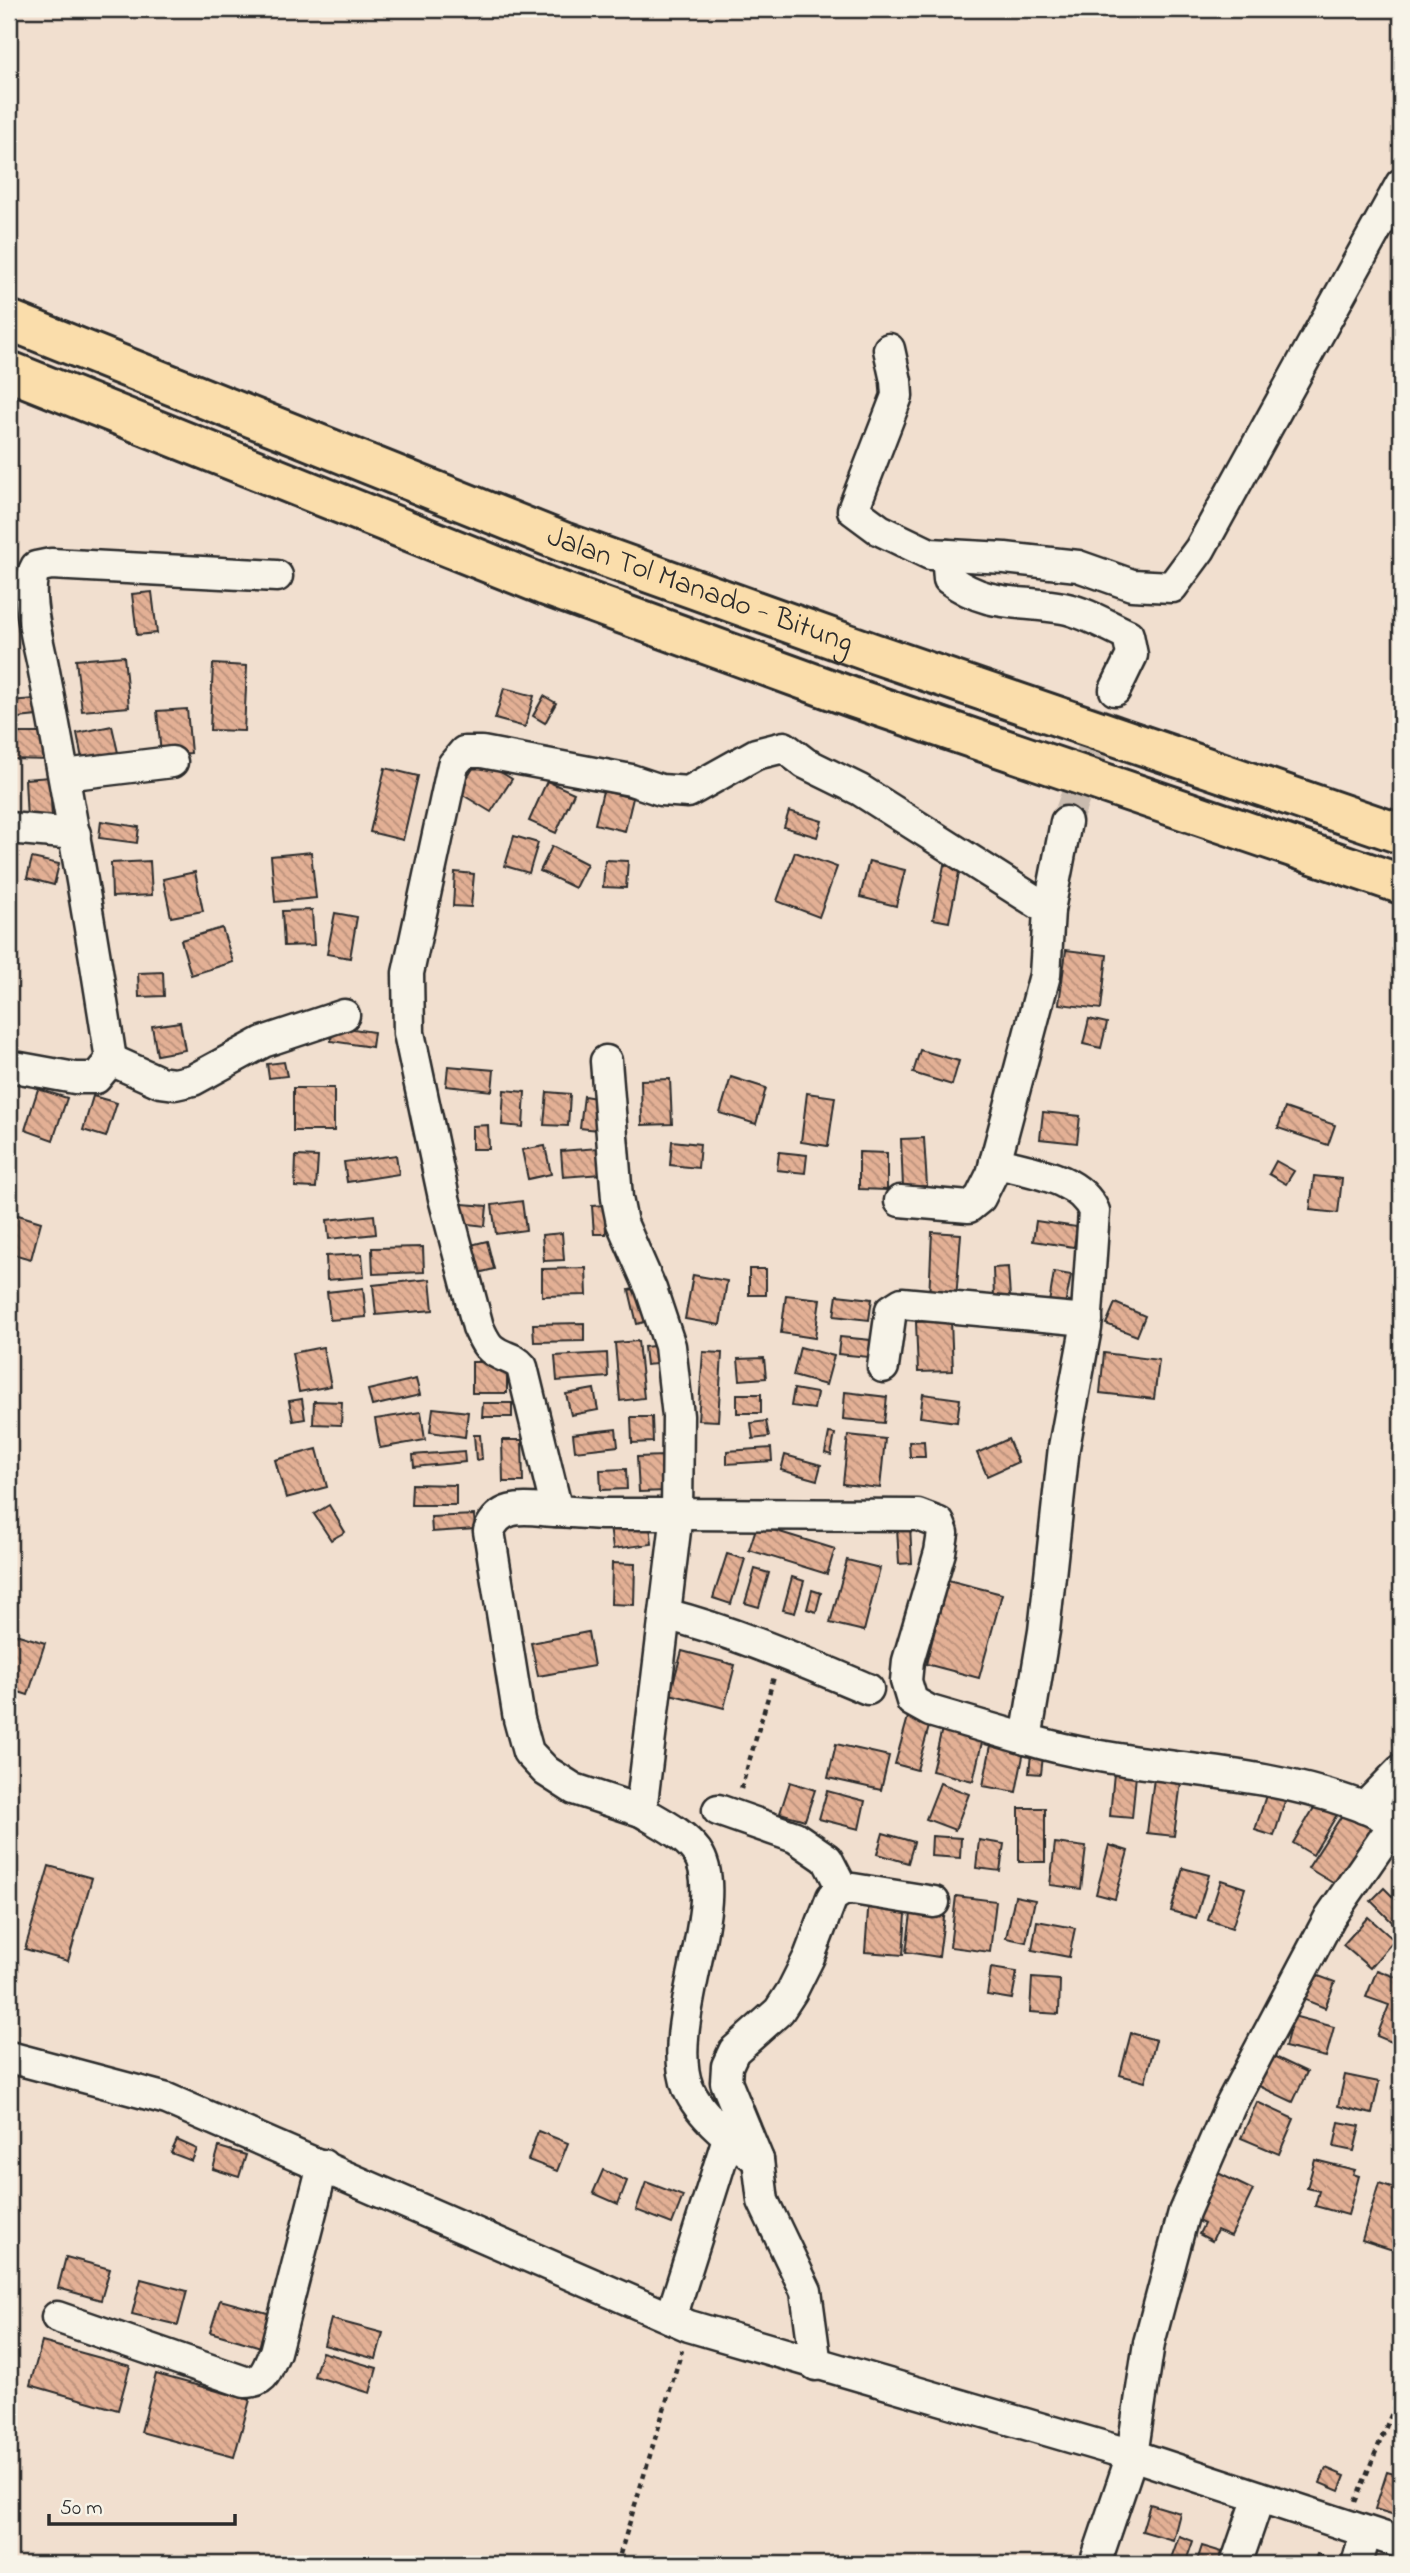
<svg xmlns="http://www.w3.org/2000/svg" width="1410" height="2573" font-family="'Indie Flower',sans-serif">
<defs>
<pattern id="building-back-hatch" width="6" height="6" patternUnits="userSpaceOnUse" patternTransform="scale(1.75)"><rect width="6" height="6" fill="#e3b095"/><path d="M-1 5l2 2M0 0l6 6M5-1l2 2" fill="none" stroke="#b88f7a"/></pattern>
</defs>
<rect width="100%" height="100%" fill="#f1dfcf"/>
<filter id="ink" filterUnits="userSpaceOnUse"><feTurbulence type="fractalNoise" baseFrequency=".0143" numOctaves="2"/><feDisplacementMap in="SourceGraphic" scale="14" xChannelSelector="R" yChannelSelector="G"/><feConvolveMatrix kernelMatrix="1 2 1 2 8 2 1 2 1" color-interpolation-filters="sRGB"/></filter>
<g filter="url(#ink)">
<g fill="url(#building-back-hatch)" stroke="#2b2b2b" stroke-width="2">
<path d="M152 592 157 633 137 635 132 594Z"/>
<path d="M124 656 129 707 82 711 76 660Z"/>
<path d="M213 664 247 666 244 731 210 730Z"/>
<path d="M504 688 534 696 525 727 495 719Z"/>
<path d="M544 696 556 703 545 723 533 716Z"/>
<path d="M35 699 37 716 9 719V701Z"/>
<path d="M187 709 191 753 161 755 157 711Z"/>
<path d="M112 726 119 757 83 764 77 733Z"/>
<path d="M9 733H51V760L9 759Z"/>
<path d="M479 759 512 779 491 812 458 792Z"/>
<path d="M385 768 418 776 403 840 370 832Z"/>
<path d="M50 777 52 819 27 820 25 779Z"/>
<path d="M547 781 574 793 556 833 529 821Z"/>
<path d="M603 791 633 798 625 831 595 824Z"/>
<path d="M789 811 822 821 817 837 784 827Z"/>
<path d="M101 821 139 827 137 843 99 838Z"/>
<path d="M514 836 538 843 529 873 505 866Z"/>
<path d="M552 846 587 864 575 888 540 871Z"/>
<path d="M311 852 316 898 275 902 271 856Z"/>
<path d="M795 852 837 867 819 917 777 901Z"/>
<path d="M32 858 59 864 54 885 27 878Z"/>
<path d="M605 860 628 861 626 888 603 887Z"/>
<path d="M150 861 152 895 112 897 111 863Z"/>
<path d="M869 861 905 870 896 906 860 897Z"/>
<path d="M944 865 960 868 949 922 933 919Z"/>
<path d="M195 872 203 911 171 917 163 879Z"/>
<path d="M455 872 474 874 471 907 453 906Z"/>
<path d="M312 910 314 945 284 946 282 911Z"/>
<path d="M335 913 357 917 350 958 327 954Z"/>
<path d="M222 928 233 962 191 975 181 940Z"/>
<path d="M1066 950 1107 955 1101 1009 1059 1004Z"/>
<path d="M163 972 164 996 139 997 138 973Z"/>
<path d="M1089 1019 1107 1023 1101 1048 1083 1044Z"/>
<path d="M180 1022 185 1050 157 1055 152 1026Z"/>
<path d="M333 1026 374 1032 372 1047 331 1041Z"/>
<path d="M920 1050 959 1061 952 1085 913 1073Z"/>
<path d="M284 1062 287 1076 269 1078 267 1064Z"/>
<path d="M448 1066 494 1070 492 1091 446 1086Z"/>
<path d="M731 1077 766 1088 756 1124 720 1113Z"/>
<path d="M670 1079 672 1124 642 1125 641 1080Z"/>
<rect x="293" y="1088" width="41" height="43"/>
<path d="M38 1089 67 1098 53 1140 25 1130Z"/>
<path d="M504 1090 525 1092 523 1127 502 1125Z"/>
<path d="M547 1092 570 1094 568 1126 544 1125Z"/>
<path d="M807 1093 835 1097 828 1146 801 1142Z"/>
<path d="M93 1096 117 1103 106 1137 83 1130Z"/>
<path d="M584 1096 602 1099 598 1130 580 1128Z"/>
<path d="M1285 1108 1335 1125 1328 1145 1278 1128Z"/>
<path d="M1043 1112 1080 1116 1077 1143 1040 1139Z"/>
<path d="M488 1125 489 1149H472V1126Z"/>
<path d="M924 1138 927 1186 903 1187 901 1139Z"/>
<path d="M672 1141 700 1144 698 1168 670 1165Z"/>
<path d="M545 1146 551 1174 528 1179 522 1150Z"/>
<path d="M598 1148 601 1174 563 1177 561 1151Z"/>
<path d="M779 1152 807 1155 805 1173 777 1170Z"/>
<path d="M859 1152 887 1153V1190L859 1189Z"/>
<path d="M396 1155 399 1174 347 1182 344 1162Z"/>
<path d="M296 1156 318 1157 316 1188 295 1187Z"/>
<path d="M1276 1161 1294 1171 1286 1184 1269 1174Z"/>
<path d="M1314 1176 1342 1179 1338 1213 1310 1210Z"/>
<path d="M522 1201 526 1230 496 1234 492 1205Z"/>
<path d="M462 1204 487 1206 485 1226 460 1223Z"/>
<path d="M605 1205 606 1234H594L592 1206Z"/>
<path d="M15 1214 41 1222 31 1259 9 1253V1236Z"/>
<path d="M374 1215 376 1234 329 1239 327 1220Z"/>
<path d="M1036 1221 1077 1227 1074 1247 1033 1241Z"/>
<path d="M932 1232 961 1234 956 1300 929 1299Z"/>
<path d="M562 1233 564 1260 544 1261 542 1235Z"/>
<path d="M487 1241 494 1269 474 1274 467 1246Z"/>
<path d="M423 1247 424 1272 373 1274 372 1248Z"/>
<path d="M362 1254 364 1277 327 1280 326 1256Z"/>
<path d="M1008 1267 1010 1297 994 1298 993 1268Z"/>
<path d="M586 1268 587 1295 542 1296V1269Z"/>
<rect x="749" y="1269" width="17" height="26"/>
<path d="M1054 1272 1071 1275 1065 1306 1049 1303Z"/>
<path d="M693 1275 727 1281 720 1325 685 1319Z"/>
<path d="M430 1279 433 1310 376 1315 373 1285Z"/>
<path d="M643 1287 652 1320 637 1324 629 1290Z"/>
<path d="M363 1288 366 1317 330 1320 327 1292Z"/>
<path d="M786 1295 820 1299 815 1338 781 1333Z"/>
<path d="M837 1295 872 1299 869 1320 834 1316Z"/>
<path d="M1115 1303 1145 1316 1137 1336 1106 1324Z"/>
<path d="M951 1320 953 1371 918 1372 916 1322Z"/>
<path d="M584 1323V1341L534 1342 533 1324Z"/>
<path d="M840 1337 871 1340 869 1357 838 1354Z"/>
<path d="M638 1341 644 1398 620 1401 615 1343Z"/>
<path d="M665 1345 667 1363 646 1365 644 1347Z"/>
<path d="M323 1347 331 1386 299 1392 292 1353Z"/>
<path d="M800 1347 834 1356 826 1385 793 1376Z"/>
<path d="M703 1352 722 1353 718 1421 698 1420Z"/>
<path d="M607 1353 608 1377 557 1381 555 1356Z"/>
<path d="M1104 1353 1159 1360 1154 1399 1100 1393Z"/>
<path d="M764 1358 766 1378 740 1380 738 1359Z"/>
<rect x="472" y="1362" width="35" height="31"/>
<path d="M416 1379 420 1395 372 1406 368 1390Z"/>
<path d="M594 1389 598 1410 571 1415 566 1394Z"/>
<path d="M794 1389 817 1393 814 1409 791 1406Z"/>
<path d="M845 1392 887 1397 884 1423 843 1419Z"/>
<rect x="737" y="1394" width="24" height="19"/>
<path d="M923 1394 960 1399 957 1422 920 1417Z"/>
<path d="M302 1399 305 1419 293 1421 289 1401Z"/>
<path d="M314 1401 342 1402 341 1425 313 1424Z"/>
<path d="M483 1403H512V1417H482Z"/>
<path d="M433 1408 468 1412 465 1437 430 1432Z"/>
<path d="M421 1412 425 1440 380 1448 375 1419Z"/>
<path d="M631 1417H652L653 1442 632 1443Z"/>
<path d="M766 1421 769 1437 753 1439 751 1423Z"/>
<path d="M616 1429 618 1446 575 1451 573 1434Z"/>
<path d="M829 1433 835 1434 831 1455 825 1453Z"/>
<path d="M474 1435H480L482 1459 476 1460Z"/>
<path d="M848 1435 885 1439 880 1488 843 1484Z"/>
<path d="M1008 1439 1018 1462 987 1476 977 1453Z"/>
<path d="M502 1440H522L523 1482H503Z"/>
<path d="M924 1441 925 1457H910L909 1442Z"/>
<path d="M771 1448 772 1461 727 1464V1451Z"/>
<path d="M317 1449 327 1487 286 1498 275 1460Z"/>
<path d="M464 1451 465 1462 414 1467 413 1455Z"/>
<path d="M785 1455 821 1465 817 1480 781 1470Z"/>
<path d="M664 1456 666 1491 639 1492 637 1457Z"/>
<path d="M626 1469 627 1489 601 1490 600 1470Z"/>
<path d="M412 1484 456 1485V1505H411Z"/>
<path d="M329 1505 345 1532 331 1540 314 1514Z"/>
<path d="M474 1515 475 1529 432 1532 431 1517Z"/>
<path d="M649 1515 652 1544 613 1549 609 1519Z"/>
<path d="M757 1525 835 1549 827 1574 749 1550Z"/>
<path d="M910 1526 912 1563 899 1564 897 1527Z"/>
<path d="M727 1554 745 1559 731 1604 713 1598Z"/>
<path d="M847 1560 880 1568 864 1631 830 1623Z"/>
<path d="M612 1563 635 1564 634 1605 611 1604Z"/>
<path d="M755 1569 769 1573 759 1607 745 1603Z"/>
<path d="M792 1577 804 1581 795 1613 783 1610Z"/>
<path d="M948 1580 1002 1594 979 1678 926 1664Z"/>
<path d="M812 1590 821 1593 816 1612 807 1609Z"/>
<path d="M9 1632 45 1643 28 1695 9 1689Z"/>
<path d="M588 1632 594 1666 538 1676 531 1643Z"/>
<path d="M682 1651 735 1665 724 1708 670 1694Z"/>
<path d="M908 1717 930 1723 917 1770 895 1764Z"/>
<path d="M944 1720 985 1729 973 1781 932 1771Z"/>
<path d="M836 1744 889 1756 881 1790 828 1778Z"/>
<path d="M991 1745 1024 1751 1016 1792 983 1786Z"/>
<path d="M1032 1745 1044 1747 1041 1774 1029 1773Z"/>
<path d="M1114 1773 1136 1775 1132 1818 1110 1816Z"/>
<path d="M1154 1778 1181 1782 1174 1836 1147 1833Z"/>
<path d="M790 1782 815 1790 805 1820 780 1813Z"/>
<path d="M940 1783 969 1794 955 1830 926 1819Z"/>
<path d="M827 1791 865 1801 859 1829 819 1819Z"/>
<path d="M1267 1792 1286 1798 1274 1836 1255 1830Z"/>
<path d="M1318 1801 1338 1813 1313 1855 1293 1843Z"/>
<path d="M1348 1806 1378 1825 1338 1886 1308 1868Z"/>
<rect x="1019" y="1808" width="26" height="54"/>
<path d="M883 1833 914 1842 908 1863 877 1854Z"/>
<path d="M932 1836 961 1838 960 1858 931 1856Z"/>
<path d="M979 1840 1004 1844 1000 1871 976 1868Z"/>
<path d="M1055 1843 1086 1847 1081 1889 1050 1885Z"/>
<path d="M1109 1845 1128 1851 1115 1899 1096 1894Z"/>
<path d="M49 1866 92 1878 68 1961 25 1949Z"/>
<path d="M1183 1868 1209 1875 1196 1918 1171 1911Z"/>
<path d="M1221 1880 1245 1888 1232 1928 1208 1920Z"/>
<path d="M1384 1888 1401 1905V1917L1394 1924 1371 1901Z"/>
<path d="M956 1896 996 1901 990 1952 950 1947Z"/>
<path d="M1015 1896 1035 1900 1026 1942 1006 1938Z"/>
<path d="M869 1898 907 1901 903 1955 865 1952Z"/>
<path d="M912 1906 945 1910 939 1957 906 1952Z"/>
<path d="M1368 1917 1394 1940 1370 1968 1343 1945Z"/>
<path d="M1037 1921 1075 1928 1069 1957 1032 1950Z"/>
<path d="M991 1968 1017 1972 1012 1999 987 1995Z"/>
<path d="M1377 1970 1401 1979V2046L1377 2036 1389 2005 1366 1997Z"/>
<path d="M1313 1974 1335 1982 1325 2008 1303 1999Z"/>
<path d="M1032 1978 1060 1980 1059 2014 1030 2012Z"/>
<path d="M1293 2016 1334 2027 1326 2057 1285 2047Z"/>
<path d="M1131 2033 1156 2040 1145 2082 1120 2075Z"/>
<path d="M1271 2055 1307 2072 1293 2102 1257 2085Z"/>
<path d="M1345 2075 1379 2082 1372 2114 1338 2106Z"/>
<path d="M1257 2102 1294 2119 1279 2154 1241 2138Z"/>
<path d="M1339 2122 1360 2126 1354 2151 1334 2147Z"/>
<path d="M538 2131 568 2143 557 2171 528 2160Z"/>
<path d="M177 2140 197 2149 192 2161 171 2153Z"/>
<path d="M219 2147 246 2155 239 2177 213 2169Z"/>
<path d="M1315 2160 1355 2170 1353 2174 1359 2176 1348 2215 1315 2206 1319 2191 1307 2188Z"/>
<path d="M603 2170 627 2181 618 2204 593 2193Z"/>
<path d="M1218 2173 1253 2190 1231 2236 1217 2230 1212 2241 1199 2234 1204 2224 1196 2220Z"/>
<path d="M646 2182 683 2196 672 2224 636 2210Z"/>
<path d="M1379 2183 1401 2190V2234L1396 2251 1362 2240Z"/>
<path d="M66 2257 110 2269 101 2300 58 2288Z"/>
<path d="M141 2279 187 2291 178 2325 132 2314Z"/>
<path d="M220 2300 271 2314 261 2347 210 2332Z"/>
<path d="M331 2319 383 2333 376 2359 324 2345Z"/>
<path d="M42 2342 130 2366 118 2410 30 2385Z"/>
<path d="M322 2352 377 2368 370 2393 314 2376Z"/>
<path d="M156 2374 250 2400 234 2457 141 2432Z"/>
<path d="M1326 2468 1345 2476 1339 2491 1320 2483Z"/>
<path d="M1387 2472 1401 2476V2517L1375 2509Z"/>
<path d="M1150 2504 1180 2513 1173 2540 1142 2531Z"/>
<path d="M1179 2536 1193 2541 1185 2564H1169Z"/>
<path d="M1202 2546 1222 2552 1219 2564H1196Z"/>
<path d="M1317 2554 1336 2561 1335 2564H1313Z"/>
</g>
<g fill="none" stroke-linecap="round" stroke-linejoin="round">
<path stroke="#c9bbae" stroke-width="30" stroke-dasharray="30 15" stroke-linecap="butt" d="M1066 822 1115 690"/>
<g stroke="#2b2b2b" stroke-width="35">
<g id="minor">
<path d="M889 349 896 381 897 396 853 510 880 530 930 554 1005 558 1078 566 1132 585 1172 587 1200 549 1401 184"/>
<path d="M947 555 949 579C988 608 1019 600 1063 608 1085 612 1108 626 1128 635L1132 655 1115 690"/>
<path d="M64 775 172 762"/>
<path d="M9 828 75 834"/>
<path d="M111 1060 160 1082 175 1084 193 1080 263 1042 344 1015"/>
<path d="M606 1061 617 1198 622 1223 651 1289 670 1346 678 1416 677 1514 918 1515 939 1523 943 1533 940 1552 908 1661 906 1681 912 1701 930 1711 1026 1739"/>
<path d="M9 1066 75 1078H96L111 1060C91 928 68 797 43 666 38 641 23 588 36 567L51 564 277 576"/>
<path d="M995 1162C1029 1172 1078 1176 1094 1211L1086 1328 1064 1447 1044 1631 1026 1739C1131 1771 1245 1765 1349 1802 1367 1808 1387 1816 1401 1829"/>
<path d="M900 1201 969 1207 980 1198 992 1174 1045 975 1049 910 1066 822"/>
<path d="M883 1367 891 1310 902 1303 1087 1320"/>
<path d="M557 1511C529 1510 501 1501 489 1531L519 1719 528 1752 546 1771 574 1789 641 1811"/>
<path d="M665 1614C735 1632 801 1661 868 1689"/>
<path d="M1364 1808 1401 1770"/>
<path d="M718 1810 795 1837 827 1859 843 1890"/>
<path d="M9 2057 167 2099 689 2326 1132 2455 1401 2543"/>
<path d="M758 2160C735 2143 700 2116 688 2088 663 2026 730 1899 697 1852 683 1833 661 1823 641 1811L677 1514H602L557 1511 522 1367C515 1358 505 1358 496 1352 486 1347 483 1337 478 1327L444 1198 409 1033 408 973 453 765 464 752H482L631 780 661 790 688 792 756 754 784 747 805 763 860 790 1049 910"/>
<path d="M57 2317 245 2382C266 2382 267 2368 275 2352L323 2165"/>
<path d="M671 2318 728 2138"/>
<path d="M816 2365 806 2291 763 2201 758 2160 726 2082 727 2066 734 2051 779 2011 792 1991 809 1957 832 1897 843 1890 853 1889 934 1902"/>
<path d="M1095 2564 1132 2455 1149 2343 1184 2212 1230 2106 1330 1917 1395 1823"/>
<path d="M1236 2564 1259 2497"/>
<path d="M1357 2564 1366 2532"/>
</g>
</g>
<g stroke="#2b2b2b" stroke-width="44">
<g id="highway">
<path id="s1" d="M9 320 563 542 870 652 1401 834"/>
<path d="M9 371 546 586 854 698 1401 884"/>
</g>
</g>
<g stroke="#2b2b2b" stroke-width="4.5" stroke-dasharray="5 5" stroke-linecap="butt">
<path d="M741 1789 774 1677"/>
<path d="M1355 2502 1401 2391"/>
<path d="M617 2564 682 2350"/>
</g>
<use href="#minor" stroke="#f7f3e8" stroke-width="30"/>
<use href="#highway" stroke="#faddab" stroke-width="38"/>
</g>
</g>
<g text-anchor="middle" dominant-baseline="central" stroke-width="5" stroke-linejoin="round" paint-order="stroke">
<g font-size="30" fill="#2b2b2b" stroke="#f7f3e8">
<text stroke="none"><textPath href="#s1" startOffset="742">Jalan Tol Manado - Bitung</textPath></text>
</g>
</g>
<rect width="1410" height="2573" fill="none" stroke="#f7f3e8" stroke-width="35"/>
<rect x="18" y="18" width="1375" height="2538" fill="none" stroke="#2b2b2b" stroke-width="2.5" filter="url(#ink)"/>
<path d="M49 2514v10h186v-10" fill="none" stroke="#2b2b2b" stroke-width="3.5"/>
<text x="60" y="2514" font-size="21" fill="#2b2b2b" stroke="#f7f3e8" stroke-width="5" paint-order="stroke">50 m</text>
</svg>
